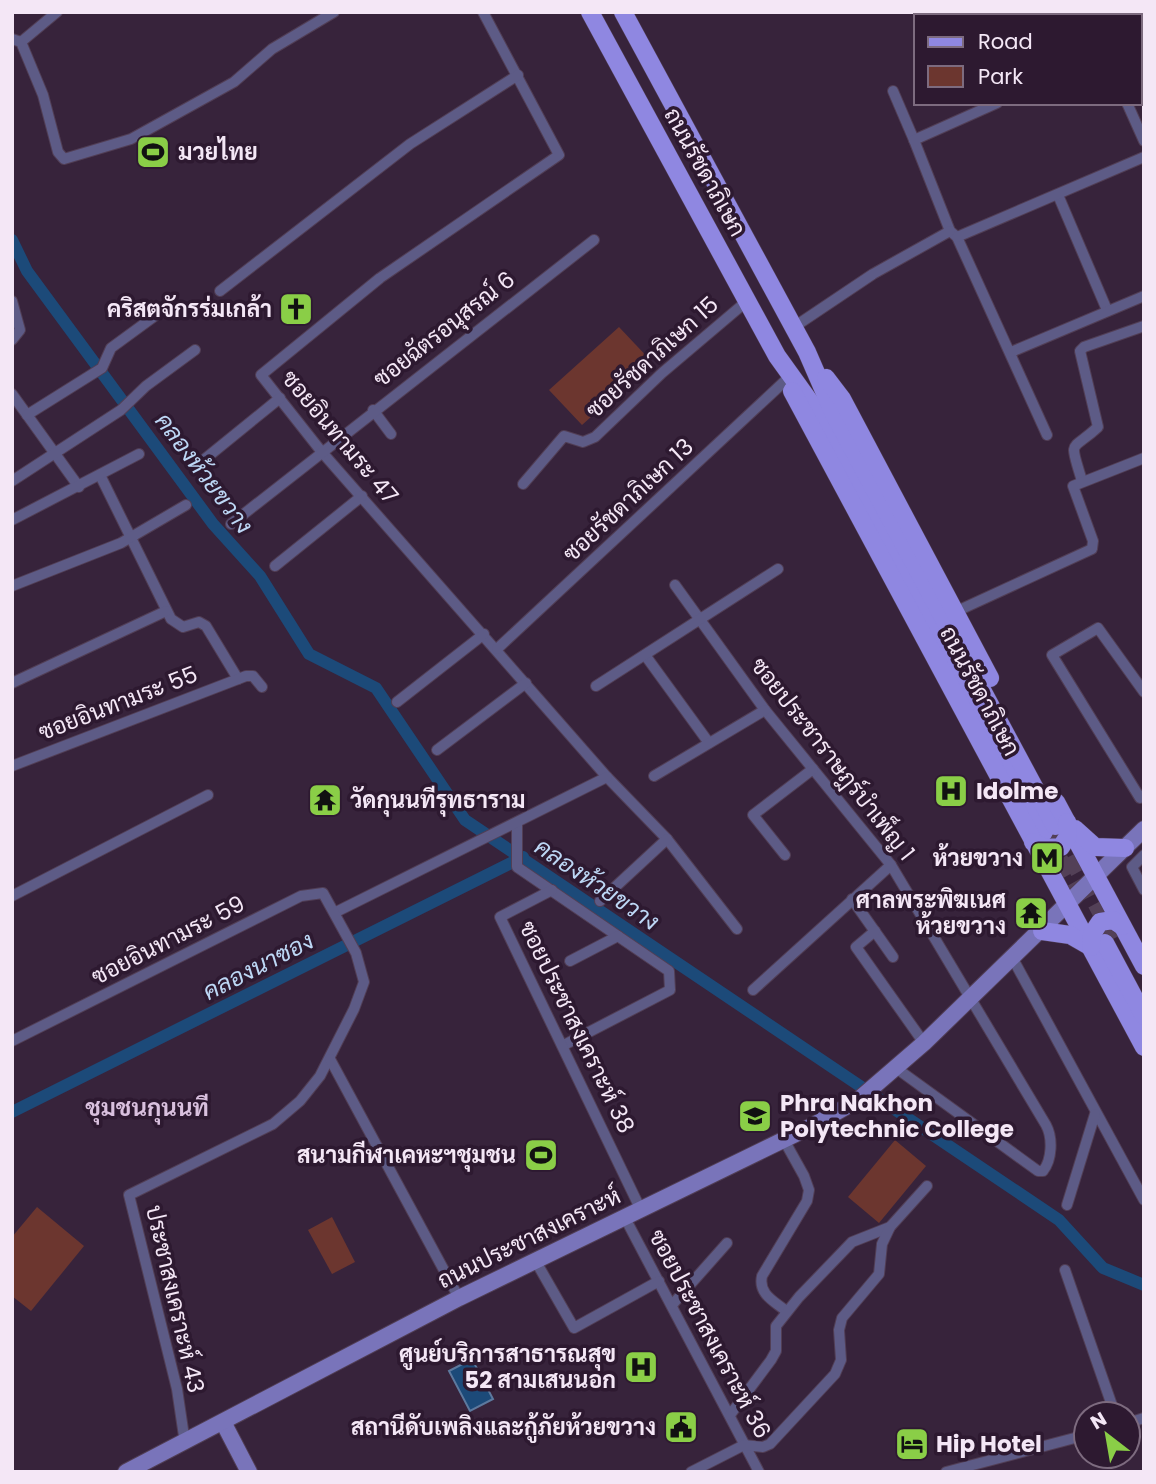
<svg xmlns="http://www.w3.org/2000/svg" width="1156" height="1484" font-family="Poppins,Sarabun,sans-serif">
<rect width="100%" height="100%" fill="#37233b"/>
<g fill="#6c362f">
<path d="M619 327 652 362 582 425 549 390Z"/>
<path d="M895 1140 926 1166 879 1223 848 1197Z"/>
<path d="M37 1207 84 1246 31 1311 12 1296V1237Z"/>
<path d="M332 1217 355 1262 332 1274 308 1230Z"/>
</g>
<path fill="#1c4a79" stroke="#5d799e" stroke-width="2" d="M472 1359 493 1399 470 1411 449 1371Z"/>
<g fill="none" stroke-linecap="round" stroke-linejoin="round">
<g stroke="#1c4a79" stroke-width="12">
<path d="M12 240 27 271 213 524 260 576 309 654 376 688 465 820 1059 1220 1103 1268 1144 1285"/>
<path d="M12 1112 523 857"/>
</g>
<g stroke="#534057" stroke-width="18" stroke-dasharray="18 9" stroke-linecap="butt">
<path d="M1058 832 1115 938"/>
<path d="M1046 836 1075 888"/>
</g>
<g stroke="#513e55" stroke-width="12">
<g id="street">
<path d="M483 12 559 155 380 278 261 375 321 451 607 777 667 839 737 929"/>
<path d="M1088 12 1090 16"/>
<path d="M12 39 21 42 43 95 58 152 64 159 131 139 234 82 272 49 334 12"/>
<path d="M21 42 57 12"/>
<path d="M893 91 914 140"/>
<path d="M997 103 914 140 950 231 957 237 1047 435"/>
<path d="M1127 103 1144 141"/>
<path d="M1058 195 1107 310"/>
<path d="M957 237 1144 157"/>
<path d="M220 291 410 144 518 75"/>
<path d="M12 301 20 330 12 340"/>
<path d="M794 327 873 274 950 231"/>
<path d="M1011 352 1144 296"/>
<path d="M12 394 79 487"/>
<path d="M373 410 391 434"/>
<path d="M27 415 102 368 111 348 163 310"/>
<path d="M195 467 280 398"/>
<path d="M100 475 171 619 183 627 199 622 206 626 238 679"/>
<path d="M12 481 121 410 146 386 195 350"/>
<path d="M1082 481C1069 437 1070 453 1098 427L1080 351 1084 347 1144 326"/>
<path d="M523 484 564 436 583 442 595 437 662 373 747 301"/>
<path d="M12 520 139 454"/>
<path d="M231 524 594 240"/>
<path d="M275 566 362 496"/>
<path d="M675 585 765 710 891 865 1046 1125C1053 1138 1052 1160 1043 1171H1038L896 1068"/>
<path d="M12 586 121 543 186 505"/>
<path d="M955 612 1092 549 1093 541 1073 486 1144 458"/>
<path d="M497 649 786 380"/>
<path d="M645 655 709 743"/>
<path d="M12 683 166 611"/>
<path d="M596 686 778 569"/>
<path d="M1144 692 1098 628 1052 655 1140 798 1144 795"/>
<path d="M397 702 484 634"/>
<path d="M437 750 526 683"/>
<path d="M12 766 246 676H253L262 687"/>
<path d="M654 776 765 710"/>
<path d="M517 824V867L669 971 670 990 564 1045"/>
<path d="M785 855 753 815 813 769"/>
<path d="M1144 855 1132 867 1144 890"/>
<path d="M552 890 500 917 640 1208"/>
<path d="M12 896 208 795"/>
<path d="M852 899 893 957"/>
<path d="M600 901 667 839"/>
<path d="M336 912 607 777"/>
<path d="M875 931 856 947 924 1043"/>
<path d="M1013 959 1144 1200"/>
<path d="M570 961 618 936"/>
<path d="M753 990 891 865"/>
<path d="M12 1041 301 896 323 893 356 953 364 982 354 1009 320 1076 300 1101 273 1124 129 1195 177 1389 185 1443"/>
<path d="M330 1059 459 1298"/>
<path d="M784 1140 804 1176 809 1190 807 1201 762 1276C758 1294 774 1301 786 1311"/>
<path d="M1067 1205 1095 1114"/>
<path d="M624 1216 759 1472"/>
<path d="M535 1260 574 1328 659 1281"/>
<path d="M1065 1270 1115 1414"/>
<path d="M672 1305 727 1243"/>
<path d="M730 1415 771 1360 776 1351V1326L799 1297 852 1242 890 1227"/>
<path d="M1128 1423 1144 1418"/>
<path d="M691 1472 744 1445 763 1447 770 1444 835 1374 841 1360 839 1330 842 1318 879 1274 882 1244 890 1227 927 1186"/>
<path d="M946 1472 1086 1435"/>
</g>
</g>
<g stroke="#513e55" stroke-width="18">
<g id="secondary">
<path d="M223 1422 249 1472"/>
<path d="M126 1472 459 1298 812 1126 858 1100 924 1043 1144 829"/>
</g>
</g>
<g stroke="#513e55" stroke-width="19">
<g id="primary">
<path d="M590 12 777 356 823 420 1044 832"/>
<path d="M623 12 807 352 834 414 1055 826"/>
<path d="M826 378 842 399 990 678"/>
<path d="M792 391 1144 1047"/>
<path d="M1056 802 1144 966"/>
<path d="M1075 829 1095 847 1125 848"/>
<path d="M1033 842 1044 848 1061 847 1068 836 1067 822"/>
<path d="M1042 931 1070 935 1091 947"/>
<path d="M1105 943 1144 1016"/>
<path d="M1091 947 1092 934 1100 922 1113 920 1122 926"/>
</g>
</g>
<use href="#street" stroke="#5d5b86" stroke-width="10"/>
<use href="#secondary" stroke="#7974ba" stroke-width="16"/>
<use href="#primary" stroke="#8f87e1" stroke-width="18"/>
</g>
<defs>
<g id="stadium-square" transform="scale(1.75)"><rect x="-9" y="-9" width="18" height="18" rx="4" fill="#8ace47" stroke="#2d1930"/><path d="M0-5a6.5 5 0 1 0 0 10a6.5 5 0 1 0 0-10ZM-3.5-1.8h7v3.6h-7Z" fill="#111"/></g>
<g id="church-square" transform="scale(1.75)"><rect x="-9" y="-9" width="18" height="18" rx="4" fill="#8ace47" stroke="#2d1930"/><path d="M-1.2-6h2.4v3.5h3.3v2.4h-3.3V6h-2.4V-.1h-3.3v-2.4h3.3Z" fill="#111"/></g>
<g id="hospital-square" transform="scale(1.75)"><rect x="-9" y="-9" width="18" height="18" rx="4" fill="#8ace47" stroke="#2d1930"/><path d="M-5-5h3v3.5h4V-5h3V5h-3V1.5h-4V5h-3Z" fill="#111"/></g>
<g id="temple-square" transform="scale(1.75)"><rect x="-9" y="-9" width="18" height="18" rx="4" fill="#8ace47" stroke="#2d1930"/><path d="M0-6L5-2H3V0L6.5 2.5H4V6H1.5V3h-3V6H-4V2.5H-6.5L-3 0V-2H-5Z" fill="#111"/></g>
<g id="metro-square" transform="scale(1.75)"><rect x="-9" y="-9" width="18" height="18" rx="4" fill="#8ace47" stroke="#2d1930"/><path d="M-5.5 5V-5H-3L0 0L3-5H5.5V5H3V-.5L0 4L-3-.5V5Z" fill="#111"/></g>
<g id="university-square" transform="scale(1.75)"><rect x="-9" y="-9" width="18" height="18" rx="4" fill="#8ace47" stroke="#2d1930"/><path d="M0-5L7-2L0 1L-7-2ZM-4 1L0 2.5L4 1V4Q0 6-4 4Z" fill="#111"/></g>
<g id="civic-square" transform="scale(1.75)"><rect x="-9" y="-9" width="18" height="18" rx="4" fill="#8ace47" stroke="#2d1930"/><path d="M-.6-6.5H3V-4.5H.6V-3L4-1V1h2V6H-6V1h2V-1L-.6-3ZM-1.2 2.5V6h2.4V2.5Z" fill="#111"/></g>
<g id="hotel-square" transform="scale(1.75)"><rect x="-9" y="-9" width="18" height="18" rx="4" fill="#8ace47" stroke="#2d1930"/><path d="M-6-4.5h1.5V1H6V5H4.5V3h-9V5H-6ZM-4 0a1.8 1.8 0 1 1 3.6 0ZM.5 0V-2.5h3Q6-2.5 6 0Z" fill="#111"/></g>
</defs>
<g fill-rule="evenodd">
<use href="#stadium-square" x="153" y="152"/>
<use href="#church-square" x="296" y="309"/>
<use href="#hospital-square" x="951" y="791"/>
<use href="#temple-square" x="325" y="800"/>
<use href="#metro-square" x="1047" y="858"/>
<use href="#temple-square" x="1031" y="913"/>
<use href="#university-square" x="755" y="1116"/>
<use href="#stadium-square" x="541" y="1155"/>
<use href="#hospital-square" x="641" y="1367"/>
<use href="#civic-square" x="681" y="1427"/>
<use href="#hotel-square" x="912" y="1444"/>
</g>
<g text-anchor="middle" dominant-baseline="central" stroke-width="7" stroke-linejoin="round" paint-order="stroke">
<g font-size="23" font-weight="bold" fill="#f4e7f6" stroke="#2d1930" text-anchor="end">
<text x="178" y="152" text-anchor="start">มวยไทย</text>
<text x="272" y="309">คริสตจักรร่มเกล้า</text>
<text x="976" y="791" text-anchor="start">Idolme</text>
<text x="350" y="800" text-anchor="start">วัดกุนนทีรุทธาราม</text>
<text x="1023" y="858">ห้วยขวาง</text>
<text x="1006" y="900">ศาลพระพิฆเนศ<tspan x="1006" dy="26">ห้วยขวาง</tspan></text>
<text x="780" y="1103" text-anchor="start">Phra Nakhon<tspan x="780" dy="26">Polytechnic College</tspan></text>
<text x="516" y="1155">สนามกีฬาเคหะฯชุมชน</text>
<text x="616" y="1354">ศูนย์บริการสาธารณสุข<tspan x="616" dy="26">52 สามเสนนอก</tspan></text>
<text x="656" y="1427">สถานีดับเพลิงและกู้ภัยห้วยขวาง</text>
<text x="936" y="1444" text-anchor="start">Hip Hotel</text>
</g>
<g font-size="23" fill="#f4e7f6" stroke="#2d1930">
<text transform="translate(705 172) rotate(61)">ถนนรัชดาภิเษก</text>
<text transform="translate(444 329) rotate(-38)">ซอยฉัตรอนุสรณ์ 6</text>
<text transform="translate(652 357) rotate(-42)">ซอยรัชดาภิเษก 15</text>
<text transform="translate(340 437) rotate(50)">ซอยอินทามระ 47</text>
<text transform="translate(628 500) rotate(-43)">ซอยรัชดาภิเษก 13</text>
<text transform="translate(980 691) rotate(62)">ถนนรัชดาภิเษก</text>
<text transform="translate(118 703) rotate(-21)">ซอยอินทามระ 55</text>
<text transform="translate(833 759) rotate(52)">ซอยประชาราษฎร์บำเพ็ญ 1</text>
<text transform="translate(168 940) rotate(-27)">ซอยอินทามระ 59</text>
<text transform="translate(577 1027) rotate(64)">ซอยประชาสงเคราะห์ 38</text>
<text transform="translate(529 1238) rotate(-26)">ถนนประชาสงเคราะห์</text>
<text transform="translate(175 1299) rotate(77)">ประชาสงเคราะห์ 43</text>
<text transform="translate(710 1334) rotate(62)">ซอยประชาสงเคราะห์ 36</text>
</g>
<g font-size="24" font-style="italic" fill="#bdd7f5" stroke="#2d1930">
<text transform="translate(204 473) rotate(53)">คลองห้วยขวาง</text>
<text transform="translate(597 884) rotate(34)">คลองห้วยขวาง</text>
<text transform="translate(258 966) rotate(-27)">คลองนาซอง</text>
</g>
<g font-size="24" font-weight="bold" fill="#d9c0de" stroke="#2d1930">
<text x="147" y="1107">ชุมชนกุนนที</text>
</g>
</g>
<rect width="1156" height="1484" fill="none" stroke="#f4e7f6" stroke-width="28"/>
<rect x="914" y="14" width="228" height="91" fill="#2d1930" stroke="#7d6b7f" stroke-width="2"/>
<rect x="928" y="37" width="35" height="10" fill="#8f87e1" stroke="#7d6b7f" stroke-width="2"/>
<text x="978" y="49" font-size="21" fill="#f4e7f6">Road</text>
<rect x="928" y="66" width="35" height="21" fill="#6c362f" stroke="#7d6b7f" stroke-width="2"/>
<text x="978" y="84" font-size="21" fill="#f4e7f6">Park</text>
<g transform="translate(1107 1435) rotate(329)"><circle r="33" fill="#2d1930" stroke="#7d6b7f" stroke-width="2"/>
<path d="M0-5L12 26L0 18L-12 26Z" fill="#8ace47"/>
<text y="-10" font-size="19" font-weight="bold" text-anchor="middle" fill="#f4e7f6">N</text>
</g>
</svg>
